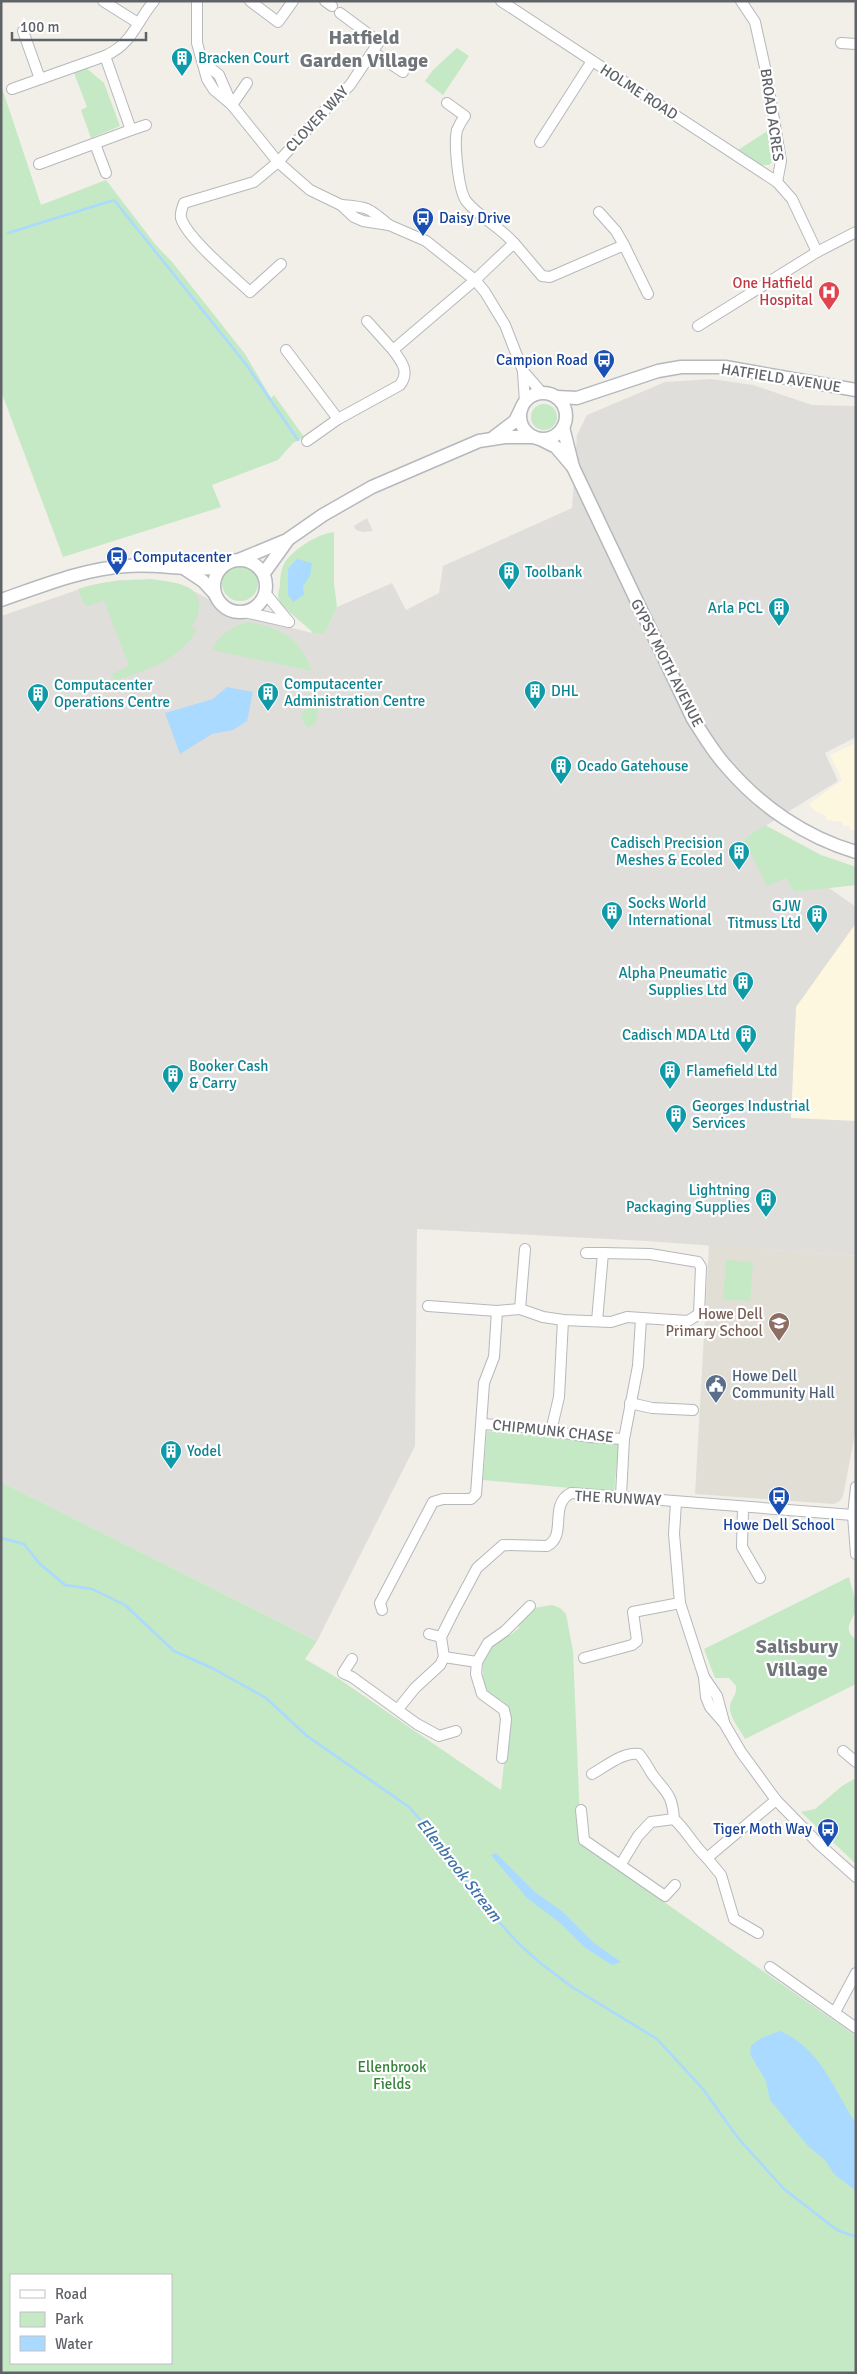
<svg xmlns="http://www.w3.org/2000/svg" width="857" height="2374" font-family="Signika,sans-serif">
<rect width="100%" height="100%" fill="#f1efe8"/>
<g fill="#fef7e0">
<path d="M856 743V830H850V826H843V822L826 820V816L816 812 809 804 842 780 830 755Z"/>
<path d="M856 923V1121L791 1118 796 1007Z"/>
</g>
<g fill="#e0deda">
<path d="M711 379 753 385 812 405 856 406V737L825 753 838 781 744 839 786 878 794 892 829 888 856 907V923L796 1007 791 1118 856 1121V1256L646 1241 417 1229 415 1446 317 1641 1 1482V616L92 585 119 580 180 584 241 616 313 633H325L337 607 392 583 406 610 439 593 443 566 572 508 577 435 587 415 665 382Z"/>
<path d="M367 518 373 531 363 532 356 530 354 526Z"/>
</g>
<path fill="#e1ded6" d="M709 1245 856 1256V1429L843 1496 840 1501 834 1504 695 1494Z"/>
<g fill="#c5e8c5" fill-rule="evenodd">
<path d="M457 48 469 56 443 95 425 81 433 70Z"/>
<path d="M86 68 104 83 120 126 91 138 81 110 87 107 74 73Z"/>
<path d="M1 85 41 205 106 180 155 244 173 263 245 354 268 393 271 398 274 395 304 437 293 443 278 460 212 485 221 507 63 557 1 391Z"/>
<path d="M769 130C773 143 781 155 769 165H760L738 150Z"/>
<circle cx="544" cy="417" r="13"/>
<path d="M334 532V584L337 607 325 633H313C305 624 283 609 279 600 277 596 279 590 280 585 280 578 281 569 285 562 295 548 318 534 334 532Z"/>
<circle cx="240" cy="583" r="18"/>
<path d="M151 579C168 582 198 582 199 604 200 612 196 621 191 626L197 631C172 664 151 668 114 681L112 674 129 666 104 600 89 606 84 604 78 589C102 581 126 580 151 579Z"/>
<path d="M248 622C282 628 300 638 312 671L212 650C219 634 232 627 248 622Z"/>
<path d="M315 703 319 704 316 723 308 728 300 717 303 712Z"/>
<path d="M765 825 821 855 856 867V885L794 892 786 878 767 886 744 839Z"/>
<path d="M726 1260 753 1262 750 1301 723 1299Z"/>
<path d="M487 1431 619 1442 614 1492 483 1480Z"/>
<path d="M1 1482 317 1641 305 1659 339 1679 501 1790 509 1721V1707L501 1700 497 1702 483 1689V1664L488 1652 496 1641 512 1634 519 1628V1624L534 1608 552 1605 560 1608 566 1614 573 1651 581 1844 856 2036V2373H1ZM11 2275H171V2363H11Z"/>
<path d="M849 1577C851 1586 855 1596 856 1605 857 1618 839 1628 856 1639V1684L745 1739C740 1730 728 1715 730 1705 732 1698 737 1695 736 1686L729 1678H715L704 1649Z"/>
<path d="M856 1778V1864L801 1812 815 1809 842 1786Z"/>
</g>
<g fill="#aadaff">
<path d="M297 559 312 563 310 576 303 586 304 595 293 602 288 595V569Z"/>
<path d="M227 687 253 692 247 721 233 730 212 734 180 754 165 713 213 699Z"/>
<path d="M496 1853 535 1892 563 1912 594 1943 621 1962 612 1965 584 1947 559 1922 527 1898 491 1855Z"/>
<path d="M780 2031C818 2047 833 2086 853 2119L856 2121V2191L834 2174 825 2160 808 2146 770 2100 766 2081 750 2054 751 2046 761 2038Z"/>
</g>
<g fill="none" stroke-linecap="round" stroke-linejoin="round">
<g stroke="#aadaff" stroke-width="2.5">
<path d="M8 233 114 200 245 363 298 440"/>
<path d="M1 1538 24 1544 39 1563 65 1585 92 1589 125 1605 174 1651 214 1669 266 1698 307 1736 409 1807 447 1850 479 1899 517 1942 539 1962 572 1987 657 2039 703 2089 738 2138 784 2189 837 2230 856 2237"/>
</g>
<g stroke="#b5b8bc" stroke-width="12">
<g id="minor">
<path d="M103 1 138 23"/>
<path d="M197 1V43L207 79 214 90 232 105 278 162 310 190 341 205 354 217 363 221 389 225 426 241 475 280 485 292 505 325 523 371 542 393"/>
<path d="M250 1 278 22 293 1"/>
<path d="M325 1 332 6"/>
<path d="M501 1 777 182 792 199 817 252"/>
<path d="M741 1 755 22 766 72 781 161 777 182"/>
<path d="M23 31 40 79"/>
<path d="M841 43 856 44"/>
<path d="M373 52 403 72"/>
<path d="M203 62 219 75 232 105"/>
<path d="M12 89 105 56"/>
<path d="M447 103 465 116C462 120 459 125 457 130 454 143 458 192 467 202 478 216 500 227 514 243"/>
<path d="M232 105 247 83"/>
<path d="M131 130 146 125"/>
<path d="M540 142 592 61"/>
<path d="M95 144 106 173"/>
<path d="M39 164 131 130 105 56C133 43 135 24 154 1"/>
<path d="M341 205C368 207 368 207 389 225"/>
<path d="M599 212 616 231 624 245"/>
<path d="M281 264 250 292C234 277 187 238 181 218 180 213 182 208 184 203L254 182 278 162 324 111 350 85 379 42 340 13"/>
<path d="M367 321 393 350"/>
<path d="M698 326 817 252 856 232"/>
<path d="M286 350 338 419 400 385C410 372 402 362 393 350L475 280 514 243 542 276 550 277 624 245 648 294"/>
<path d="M523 372 525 402"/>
<path d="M307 441 338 419"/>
<path d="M266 594 289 622"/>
<path d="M244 612 289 622"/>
<path d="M586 1253H603"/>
<path d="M428 1306 497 1311 520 1309 543 1317 563 1320 611 1322 627 1317 688 1321 699 1314 701 1267 698 1262 650 1254 603 1253 597 1321"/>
<path d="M520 1309 525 1249"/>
<path d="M630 1403 652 1408 693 1410"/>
<path d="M482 1424 516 1426 591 1437 624 1439"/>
<path d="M551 1431 559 1397 563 1320"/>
<path d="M856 1487 853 1515 856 1554"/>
<path d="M621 1495 624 1439 638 1366 641 1319"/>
<path d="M676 1502 674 1534 680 1603 704 1677 706 1697 710 1707 724 1723 741 1752 776 1800 820 1845 856 1877"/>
<path d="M743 1508 742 1547 760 1578"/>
<path d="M382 1610 380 1603 433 1502 443 1499H471L476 1494 484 1383 494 1357 497 1311"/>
<path d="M429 1634 441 1637"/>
<path d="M444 1657 477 1662 488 1643 505 1631 530 1606"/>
<path d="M584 1658 632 1645 637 1641 633 1612 680 1603"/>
<path d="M352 1659 343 1673 352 1677 417 1724 439 1736 456 1731"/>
<path d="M477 1662 476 1674 482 1694 504 1710 506 1719 502 1758"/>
<path d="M704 1677 717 1696 724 1722"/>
<path d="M398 1709 415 1688 440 1665 444 1657 441 1637 453 1613 477 1568 503 1545 547 1546C568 1535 548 1505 571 1493L853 1515"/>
<path d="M843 1751 856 1762"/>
<path d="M592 1774C605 1767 624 1751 639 1754 644 1760 648 1767 652 1774 666 1793 672 1793 674 1819"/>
<path d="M581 1810 584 1840 665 1896 675 1885"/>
<path d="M707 1858 721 1875 734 1919 758 1933"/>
<path d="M621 1864 638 1836 651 1822 674 1819C687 1831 694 1846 707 1858L776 1800"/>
<path d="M770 1967 856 2028"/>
<path d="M835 2012 856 1973"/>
</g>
</g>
<g stroke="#b5b8bc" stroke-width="15">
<g id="tertiary">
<circle cx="543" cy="416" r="23"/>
<path d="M556 397 577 398 658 371 681 367H725L856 390"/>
<path d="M563 427 573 467 693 719C703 734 713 752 726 766 760 806 805 837 856 852"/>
<path d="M494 437 515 421 521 409"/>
<path d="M540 439 556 447 573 467"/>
<path d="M241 559 287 540 323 515 372 487 479 441 505 437H534"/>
<circle cx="240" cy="586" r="26"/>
<path d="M185 569 203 581 215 594"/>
<path d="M264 573 287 541"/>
<path d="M1 600C42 586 83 569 126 566 159 563 190 572 222 567"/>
</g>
</g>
<use href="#minor" stroke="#fff" stroke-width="10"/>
<use href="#tertiary" stroke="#fff" stroke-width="12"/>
</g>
<defs>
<g id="building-pin" transform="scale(1.125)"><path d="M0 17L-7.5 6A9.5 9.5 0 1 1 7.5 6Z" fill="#0f9aa8" stroke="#fff"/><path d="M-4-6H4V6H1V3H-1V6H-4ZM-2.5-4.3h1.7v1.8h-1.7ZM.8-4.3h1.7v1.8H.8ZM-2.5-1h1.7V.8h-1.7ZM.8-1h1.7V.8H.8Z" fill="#fff"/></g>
<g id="bus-pin" transform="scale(1.125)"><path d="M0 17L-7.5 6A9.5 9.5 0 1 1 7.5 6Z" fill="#1a4fb4" stroke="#fff"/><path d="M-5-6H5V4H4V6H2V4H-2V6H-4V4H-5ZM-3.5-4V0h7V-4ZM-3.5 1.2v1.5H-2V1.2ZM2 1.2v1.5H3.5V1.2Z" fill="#fff"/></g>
<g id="hospital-pin" transform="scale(1.125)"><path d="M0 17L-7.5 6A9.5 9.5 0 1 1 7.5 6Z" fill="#e0444e" stroke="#fff"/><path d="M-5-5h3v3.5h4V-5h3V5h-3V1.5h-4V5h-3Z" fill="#fff"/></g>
<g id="school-pin" transform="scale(1.125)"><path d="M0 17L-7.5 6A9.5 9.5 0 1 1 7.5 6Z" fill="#8d6e63" stroke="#fff"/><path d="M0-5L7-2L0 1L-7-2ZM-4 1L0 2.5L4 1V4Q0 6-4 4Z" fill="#fff"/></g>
<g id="civic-pin" transform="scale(1.125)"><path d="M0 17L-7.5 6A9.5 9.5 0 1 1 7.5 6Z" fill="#5c6f8a" stroke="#fff"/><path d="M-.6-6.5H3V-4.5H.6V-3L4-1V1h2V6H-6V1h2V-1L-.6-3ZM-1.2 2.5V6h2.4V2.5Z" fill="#fff"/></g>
</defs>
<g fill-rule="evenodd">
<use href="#building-pin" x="182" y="58"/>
<use href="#bus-pin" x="423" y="218"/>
<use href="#hospital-pin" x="829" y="292"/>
<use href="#bus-pin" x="604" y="360"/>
<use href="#bus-pin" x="117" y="557"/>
<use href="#building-pin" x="509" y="572"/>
<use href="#building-pin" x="779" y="608"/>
<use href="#building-pin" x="535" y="691"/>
<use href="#building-pin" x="268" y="693"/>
<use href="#building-pin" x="38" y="694"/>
<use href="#building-pin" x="561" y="766"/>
<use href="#building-pin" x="739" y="852"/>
<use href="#building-pin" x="612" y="912"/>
<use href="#building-pin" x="817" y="915"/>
<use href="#building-pin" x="743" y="982"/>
<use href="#building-pin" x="746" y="1035"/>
<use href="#building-pin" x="670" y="1071"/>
<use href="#building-pin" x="173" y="1075"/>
<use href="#building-pin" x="676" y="1115"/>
<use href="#building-pin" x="766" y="1199"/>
<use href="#school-pin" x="779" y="1323"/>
<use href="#civic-pin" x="716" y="1385"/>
<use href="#building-pin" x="171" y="1451"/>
<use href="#bus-pin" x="779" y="1497"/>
<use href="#bus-pin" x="828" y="1829"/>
</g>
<g text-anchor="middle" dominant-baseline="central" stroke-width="4.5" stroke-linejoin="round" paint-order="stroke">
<g font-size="15" fill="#0d838f" stroke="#fff" text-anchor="start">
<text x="198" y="58">Bracken Court</text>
<text x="525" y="572">Toolbank</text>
<text x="763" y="608" text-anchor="end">Arla PCL</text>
<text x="284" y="684">Computacenter<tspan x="284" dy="17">Administration Centre</tspan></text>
<text x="54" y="685">Computacenter<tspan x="54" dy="17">Operations Centre</tspan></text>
<text x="551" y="691">DHL</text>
<text x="577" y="766">Ocado Gatehouse</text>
<text x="723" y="843" text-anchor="end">Cadisch Precision<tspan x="723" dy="17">Meshes &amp; Ecoled</tspan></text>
<text x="628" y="903">Socks World<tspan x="628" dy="17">International</tspan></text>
<text x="801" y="906" text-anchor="end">GJW<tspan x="801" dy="17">Titmuss Ltd</tspan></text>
<text x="727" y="973" text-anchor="end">Alpha Pneumatic<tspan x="727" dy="17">Supplies Ltd</tspan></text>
<text x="730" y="1035" text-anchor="end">Cadisch MDA Ltd</text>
<text x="189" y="1066">Booker Cash<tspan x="189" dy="17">&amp; Carry</tspan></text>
<text x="686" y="1071">Flamefield Ltd</text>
<text x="692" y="1106">Georges Industrial<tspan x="692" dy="17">Services</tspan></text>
<text x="750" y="1190" text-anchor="end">Lightning<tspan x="750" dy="17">Packaging Supplies</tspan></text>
<text x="187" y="1451">Yodel</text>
</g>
<g font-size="15" fill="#5f6368" stroke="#fff">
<text transform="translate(639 92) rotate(33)">HOLME ROAD</text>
<text transform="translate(772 115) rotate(82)">BROAD ACRES</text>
<text transform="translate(317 119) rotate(-47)">CLOVER WAY</text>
<text transform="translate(781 378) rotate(9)">HATFIELD AVENUE</text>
<text transform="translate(667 663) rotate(63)">GYPSY MOTH AVENUE</text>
<text transform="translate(553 1431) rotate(6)">CHIPMUNK CHASE</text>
<text transform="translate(618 1498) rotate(3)">THE RUNWAY</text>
</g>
<g font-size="15" fill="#164399" stroke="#fff" text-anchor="start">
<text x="439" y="218">Daisy Drive</text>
<text x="588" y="360" text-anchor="end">Campion Road</text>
<text x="133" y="557">Computacenter</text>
<text x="779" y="1525" text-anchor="middle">Howe Dell School</text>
<text x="812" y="1829" text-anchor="end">Tiger Moth Way</text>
</g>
<g font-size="15" fill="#be3a42" stroke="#fff" text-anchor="end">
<text x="813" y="283">One Hatfield<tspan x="813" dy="17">Hospital</tspan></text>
</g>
<g font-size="15" fill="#785e54" stroke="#fff" text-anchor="end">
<text x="763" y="1314">Howe Dell<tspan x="763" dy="17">Primary School</tspan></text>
</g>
<g font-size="15" fill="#4e5e75" stroke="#fff" text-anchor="start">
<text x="732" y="1376">Howe Dell<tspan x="732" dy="17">Community Hall</tspan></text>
</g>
<g font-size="15" fill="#348238" stroke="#fff">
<text x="392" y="2067">Ellenbrook<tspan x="392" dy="17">Fields</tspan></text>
</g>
<g font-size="16" font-style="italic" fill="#4174aa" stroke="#fff">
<text transform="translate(459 1870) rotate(52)">Ellenbrook Stream</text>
</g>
<g font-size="20" font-weight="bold" fill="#70757a" stroke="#fff">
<text x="364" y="37">Hatfield<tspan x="364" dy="23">Garden Village</tspan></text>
<text x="797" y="1646">Salisbury<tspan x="797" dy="23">Village</tspan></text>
</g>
</g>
<rect width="857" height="2374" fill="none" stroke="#5f6368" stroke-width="5"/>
<rect x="10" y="2274" width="162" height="90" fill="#ffffff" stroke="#bfc1c3"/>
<rect x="20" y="2290" width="25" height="8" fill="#ffffff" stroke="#bfc1c3"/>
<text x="55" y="2299" font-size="15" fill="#5f6368">Road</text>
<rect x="20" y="2312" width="25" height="15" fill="#c5e8c5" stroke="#bfc1c3"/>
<text x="55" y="2324" font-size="15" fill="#5f6368">Park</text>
<rect x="20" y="2336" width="25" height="15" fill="#aadaff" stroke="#bfc1c3"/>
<text x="55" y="2349" font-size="15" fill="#5f6368">Water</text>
<path d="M12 32v8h134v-8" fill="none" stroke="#5f6368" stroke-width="2.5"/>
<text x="20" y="32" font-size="15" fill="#5f6368" stroke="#ffffff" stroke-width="4" paint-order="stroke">100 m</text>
</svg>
